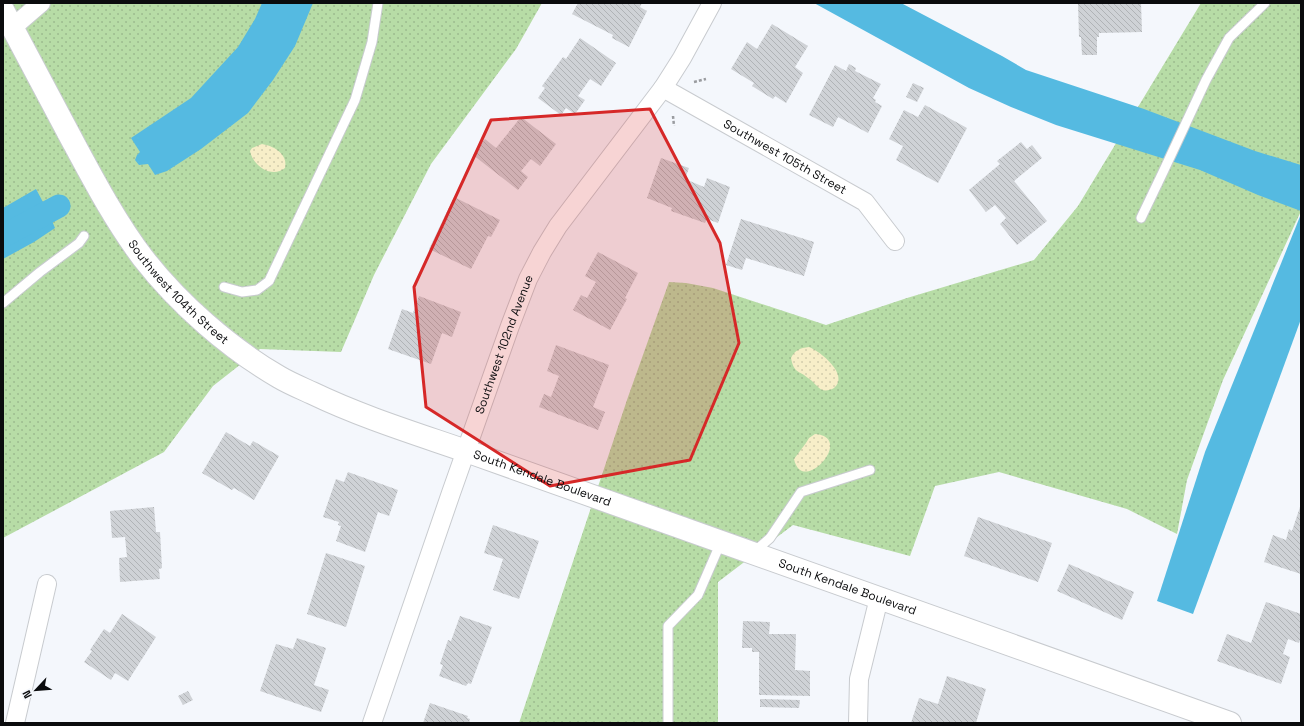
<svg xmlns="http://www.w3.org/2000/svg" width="1304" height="726" font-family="'Space Grotesk',sans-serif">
<defs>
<pattern id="grass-dots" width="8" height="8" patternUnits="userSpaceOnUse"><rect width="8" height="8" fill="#b7dca6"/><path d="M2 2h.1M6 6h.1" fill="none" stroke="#9cbb8e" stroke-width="1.8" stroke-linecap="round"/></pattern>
<pattern id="sand-dots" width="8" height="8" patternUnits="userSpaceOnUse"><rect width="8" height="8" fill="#f7eec8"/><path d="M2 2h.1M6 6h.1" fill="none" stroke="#d2cbab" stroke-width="1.8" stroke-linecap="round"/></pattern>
<pattern id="building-back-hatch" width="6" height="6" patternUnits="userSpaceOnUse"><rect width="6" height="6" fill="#cfd2d6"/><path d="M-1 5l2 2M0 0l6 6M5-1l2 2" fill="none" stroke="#b0b3b6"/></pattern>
</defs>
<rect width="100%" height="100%" fill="#f4f7fc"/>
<g fill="url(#grass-dots)">
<path d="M3 3H542L516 49 431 164 374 275 341 352 260 349 213 386 164 452 3 538Z"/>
<path d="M1201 3H1301V211L1223 380 1187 480 1177 534 1127 509 999 472 935 486 910 556 793 525 718 582V723H519L628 397 669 282 686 283 713 288 826 325 907 298 1034 260 1078 206Z"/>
</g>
<g fill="url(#sand-dots)">
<path d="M262 144C274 146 288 154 285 168 272 179 253 166 250 151L252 148Z"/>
<path d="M809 347C820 351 850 375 834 388 831 390 826 391 822 390 818 388 813 381 808 378 799 370 794 374 791 358 795 350 800 348 809 347Z"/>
<path d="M815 434C856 437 802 497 794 459L806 443 809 438Z"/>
</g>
<g fill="#55bae1">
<path d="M262 3H313L295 46 273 80 248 113 201 149 167 171 155 175 148 164 139 165 135 160 137 155 140 152 131 138 191 98 238 47 255 19Z"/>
<path d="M814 3H901L1002 56 1026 70 1144 109 1255 151 1301 165V211L1258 195 1200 170 1056 125 1011 107 969 88Z"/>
<path d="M36 189 44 204 49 203 53 210 50 216 55 228 34 242 3 259V208Z"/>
<path d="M1301 214V319L1193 614 1157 601 1205 452Z"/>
</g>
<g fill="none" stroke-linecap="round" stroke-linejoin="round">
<path stroke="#55bae1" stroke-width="23" d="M3 236 59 206"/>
</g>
<g fill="url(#building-back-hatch)">
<path d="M578 3H642L640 7 647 11 629 47 612 38 613 35 572 14Z"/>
<path d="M1078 3H1141L1142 32 1099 33V37H1097V55H1082L1081 37H1079Z"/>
<path d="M772 24 808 46 795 67 803 73 786 103 775 96 773 99 752 86 754 83 731 69 747 42 757 49Z"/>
<path d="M580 38 616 63 601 86 590 79 578 96 585 100 575 114 566 108 561 115 538 98 545 88 542 86 563 57 566 59Z"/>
<path d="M849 64 856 68 855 71 881 84 873 98 876 100 875 102 882 106 868 133 838 117 833 127 809 115 835 65 846 71Z"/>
<path d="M913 83 924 88 917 102 906 97Z"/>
<path d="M925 105 967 128 938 183 896 160 903 146 889 139 904 110 918 117Z"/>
<path d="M521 117 556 144 540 166 531 159 521 171 528 177 518 190 473 155 485 139 496 148Z"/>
<path d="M1021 142 1027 149 1032 145 1042 158 1014 181 1047 221 1017 245 1000 224 1006 218 995 205 986 212 969 190 1000 164 997 161Z"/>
<path d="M661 158 689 168 685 179 704 187 707 178 730 187 718 223 707 219 705 223 671 211 672 208 647 198Z"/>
<path d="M454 197 500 220 491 237 488 236 471 269 429 249Z"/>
<path d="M741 219 814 242 804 276 746 258 742 270 726 265Z"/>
<path d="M598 252 638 273 625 298 627 299 610 330 573 310 581 295 587 298 596 282 585 276Z"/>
<path d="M419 296 461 312 452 337 442 333 431 364 388 349 402 309 413 313Z"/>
<path d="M556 345 609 365 593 407 605 412 598 430 539 407 544 394 551 397 559 376 547 371Z"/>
<path d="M226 432 250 446 253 441 279 456 254 500 234 488 232 490 202 473Z"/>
<path d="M348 472 398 490 389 516 378 512 365 552 336 541 341 526 338 525 339 522 323 517 336 479 344 482Z"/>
<path d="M154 507 156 532H160L162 568 159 569 160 579 120 582 119 558 127 557 125 537 112 538 110 511Z"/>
<path d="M1300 507H1301V574L1264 562 1273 535 1286 540 1289 529 1292 531Z"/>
<path d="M978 517 1052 543 1038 582 964 556Z"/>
<path d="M493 525 539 541 519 599 493 590 503 559 484 553Z"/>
<path d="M326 553 365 566 346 627 307 614Z"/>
<path d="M1069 564 1134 592 1122 620 1057 591Z"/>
<path d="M1266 602 1301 614V637L1299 643 1288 639 1283 654 1290 657 1281 684 1217 661 1227 634 1251 643Z"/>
<path d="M122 614 156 637 128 681 115 673 111 680 84 662 92 651 90 650 104 629 110 633Z"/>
<path d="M460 616 492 627 471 684 468 683 466 686 439 676 443 665 440 664 448 640 451 641Z"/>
<path d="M743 621 770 622 769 634H796L795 670 810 671V696L759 695V652H752V648H742Z"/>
<path d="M297 638 326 648 314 685 329 690 321 712 260 691 276 644 293 649Z"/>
<path d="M947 676 986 689 976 723H911L919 698 938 704Z"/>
<path d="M188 691 193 700 183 705 178 696Z"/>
<path d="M760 699 800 700 799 708 760 707Z"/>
<path d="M430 703 468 716 467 718 470 719 469 723H423Z"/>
</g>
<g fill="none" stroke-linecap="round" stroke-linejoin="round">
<g stroke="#c8cbcf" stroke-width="11">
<g id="service">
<path d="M1141 218 1164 170 1206 80 1229 38 1265 3"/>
<path d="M224 287 242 292 257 290 269 281 355 100 372 42 378 3"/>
<path d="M3 303 40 272 79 243 84 236"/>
<path d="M754 552 770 538 801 492 870 470"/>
<path d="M668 723V626L698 595 721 542"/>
</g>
</g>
<g stroke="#c8cbcf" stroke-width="20">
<g id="minor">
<path d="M12 28 41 3"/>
<path id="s1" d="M663 88 865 202 895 241"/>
<path d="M15 723 47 584"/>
<path id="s2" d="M372 723 451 493 510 326 528 279 542 252 558 226 663 88 682 58 712 3"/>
<path d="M858 723 859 679 879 598"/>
</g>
</g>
<g stroke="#c8cbcf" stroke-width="24">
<g id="tertiary">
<path id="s3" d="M3 10C26 53 48 95 71 138 93 179 115 221 143 258 179 304 229 348 279 377 289 383 301 388 312 393 362 417 414 433 466 451L1230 723"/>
</g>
</g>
<g stroke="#9a9ca0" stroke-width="2.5" stroke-dasharray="3 2" stroke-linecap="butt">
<path d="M694 82 706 79"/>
<path d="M673 116 674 126"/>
</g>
<use href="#service" stroke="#fff" stroke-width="9"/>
<use href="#minor" stroke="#fff" stroke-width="18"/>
<use href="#tertiary" stroke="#fff" stroke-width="22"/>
</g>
<path fill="#d62828" fill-opacity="0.2" stroke="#d62828" stroke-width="3" stroke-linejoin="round" d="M650 109 720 243 739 343 690 460 550 486 426 407 414 287 491 120Z"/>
<g text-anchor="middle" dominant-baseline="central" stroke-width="4" stroke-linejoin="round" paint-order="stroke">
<g font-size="12" fill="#0a0b0d" stroke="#f4f7fc">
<text stroke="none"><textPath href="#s1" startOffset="140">Southwest 105th Street</textPath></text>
<text stroke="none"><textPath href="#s3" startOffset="334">Southwest 104th Street</textPath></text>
<text stroke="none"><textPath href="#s2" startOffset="401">Southwest 102nd Avenue</textPath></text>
<text stroke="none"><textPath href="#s3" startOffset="749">South Kendale Boulevard</textPath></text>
<text stroke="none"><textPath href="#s3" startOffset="1073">South Kendale Boulevard</textPath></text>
</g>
</g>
<rect width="1304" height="726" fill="none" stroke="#0a0b0d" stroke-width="8"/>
<g transform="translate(36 690) rotate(244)" stroke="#f4f7fc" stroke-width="3" paint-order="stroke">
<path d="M0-3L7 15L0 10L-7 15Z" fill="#0a0b0d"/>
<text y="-6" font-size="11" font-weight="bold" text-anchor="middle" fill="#0a0b0d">N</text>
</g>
</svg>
